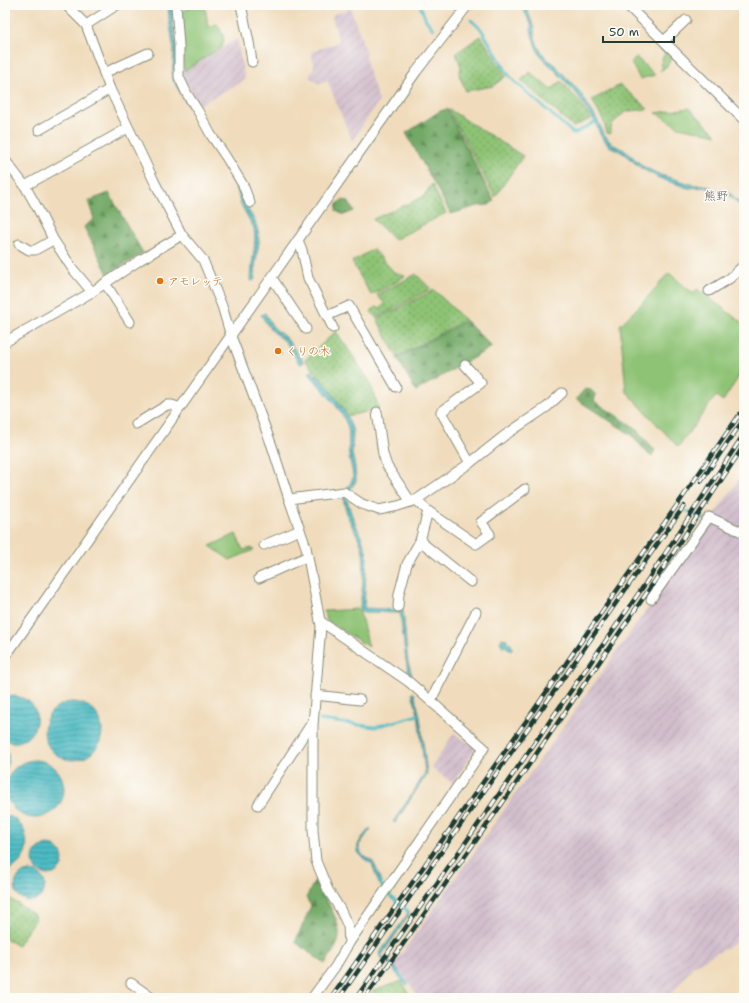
<svg xmlns="http://www.w3.org/2000/svg" width="749" height="1003" font-family="'Shantell Sans','Klee One',sans-serif">
<defs>
<pattern id="industrial-furrows" width="10" height="10" patternUnits="userSpaceOnUse"><rect width="10" height="10" fill="#d1bdcb"/><path d="M-1 1l2-2M0 10L10 0M9 11l2-2" fill="none" stroke="#b3a3af"/></pattern>
<pattern id="grass-dots" width="8" height="8" patternUnits="userSpaceOnUse"><rect width="8" height="8" fill="#8ec374"/><path d="M2 2h.1M6 6h.1" fill="none" stroke="#73a060" stroke-width="1.8" stroke-linecap="round"/></pattern>
<pattern id="forest-firs" width="22" height="20" patternUnits="userSpaceOnUse"><rect width="22" height="20" fill="#72a966"/><path d="M5 1l3.5 6h-7zM16 11l3.5 6h-7z" fill="#5d8b55"/></pattern>
<pattern id="water-rules" width="6" height="5" patternUnits="userSpaceOnUse"><rect width="6" height="5" fill="#4dbbc3"/><path d="M0 2.5h6" fill="none" stroke="#3f999f"/></pattern>
</defs>
<rect width="100%" height="100%" fill="#fdfcf7"/>
<filter id="ink" filterUnits="userSpaceOnUse"><feTurbulence type="fractalNoise" baseFrequency=".025" numOctaves="2"/><feDisplacementMap in="SourceGraphic" scale="8" xChannelSelector="R" yChannelSelector="G"/><feConvolveMatrix kernelMatrix="1 2 1 2 8 2 1 2 1" color-interpolation-filters="sRGB"/></filter>
<filter id="wash" filterUnits="userSpaceOnUse"><feTurbulence type="fractalNoise" baseFrequency=".012" numOctaves="4" result="noise"/><feDisplacementMap in="SourceGraphic" scale="16" xChannelSelector="R" yChannelSelector="G"/><feGaussianBlur stdDeviation="0.9" result="paint"/><feColorMatrix in="noise" values="0 0 0 0 0 0 0 0 0 0 0 0 0 0 0 0 0 1.4 0 .05"/><feComposite in="paint" operator="in"/></filter>
<g filter="url(#wash)">
<rect width="100%" height="100%" fill="#f0dcbc"/>
<g fill="url(#industrial-furrows)">
<path d="M313 5H349L328 10 314 7Z"/>
<path d="M351 9 365 49 367 66 379 101 352 141 327 80 319 84 309 77 314 67 311 52 339 42 332 17 334 14Z"/>
<path d="M237 39 245 80 199 105 181 76 183 72Z"/>
<path d="M744 473V938L693 966 669 998H418L411 985 392 967Z"/>
<path d="M454 733 476 748 453 783 431 768Z"/>
</g>
<g fill="url(#grass-dots)" stroke="#568054">
<path d="M481 36 506 76 493 86 466 91 459 75 461 67 456 53Z"/>
<path d="M530 72 551 90 561 81 579 101 591 119 573 127 521 80Z"/>
<path d="M620 85 648 109 630 111 624 113 612 124 610 134 607 133 603 120 592 100Z"/>
<path d="M450 110 523 156 495 197 449 110Z"/>
<path d="M432 184 446 213 394 240 373 219 423 197Z"/>
<path d="M373 249 394 272 405 276 395 283 371 295 352 262Z"/>
<path d="M416 274 431 289 376 318 371 311 375 307 380 308 385 304 377 295Z"/>
<path d="M434 290 465 320 397 357 377 319Z"/>
<path d="M336 331 369 380 379 409 348 416 331 391 305 360Z"/>
<path d="M5 895 33 914 36 919 17 946 5 938Z"/>
<path d="M402 981 411 998H369L373 991Z"/>
</g>
<g fill="url(#forest-firs)" stroke="#48734d">
<path d="M447 109 494 201 489 205 478 206 451 214 406 133 440 111Z"/>
<path d="M109 193 143 253 108 274 84 227 94 219 88 201Z"/>
<path d="M342 200 348 201 354 211 344 215 336 211 337 204Z"/>
<path d="M466 321 492 347 416 391 397 358Z"/>
<path d="M585 389 591 390 596 395 594 401 634 427 655 450 652 456H650L630 434 576 399Z"/>
<path d="M315 880C323 897 344 922 338 942 335 950 329 957 325 964L295 942 311 906 306 898Z"/>
</g>
<g fill="#8ec374" stroke="#568054">
<path d="M197 5H205L208 27 217 24C223 34 225 36 222 47L184 71 180 12Z"/>
<path d="M661 46 672 58 667 66 660 71 663 67 660 64 662 61 661 60 665 54 659 48Z"/>
<path d="M636 57 655 75 640 79 631 63Z"/>
<path d="M689 108 717 135 679 127 656 113Z"/>
<path d="M669 273 694 294 697 289 744 324V369L723 401 716 396 678 447 626 391 620 325 643 302Z"/>
<path d="M236 534 243 550 252 548 254 550 230 560 210 546Z"/>
<path d="M359 609 369 647 327 621 324 611Z"/>
</g>
<g fill="url(#water-rules)" stroke="#367c7c">
<path d="M168 5H172L173 23 177 49 176 79 241 187 247 208 255 221 258 231 259 242 255 267V280L251 281 252 264 254 251 255 239 254 228 240 203 237 189 232 177 205 137 197 118 185 101 172 78 174 50 169 19Z"/>
<path d="M521 5H525L534 27 535 37 538 46 545 57 554 64 580 92 598 121 604 134 612 144 626 151 644 167 661 175 694 185H704L731 194 744 207V210L731 197 728 195 704 187 688 188 659 178 641 168 623 153 609 146 601 136 595 122 577 94 553 68 544 60 539 53 535 45 531 30V24Z"/>
<path d="M265 313 273 327 287 339 304 362 301 364 299 363 286 342 270 329 261 315Z"/>
<path d="M312 371 326 386 339 403 348 418 353 431 352 454 355 466 356 481 350 490 347 488C348 486 351 483 352 480 354 473 350 463 349 456 347 446 351 435 347 425 340 406 321 389 309 373Z"/>
<path d="M346 497 351 513 363 541 367 554 364 608 403 610 408 662 412 675 409 676 406 661 400 613 365 612 361 611 360 607C362 588 366 566 362 547 359 537 352 528 349 519 346 513 345 505 343 498Z"/>
<path d="M502 638 507 639V642L511 644 512 648 511 651 505 646H502V644L500 643Z"/>
<path d="M412 693H414L420 716 427 774 395 823 393 822 412 794 425 773 418 714Z"/>
<path d="M9 696C54 695 37 754 5 740V698Z"/>
<circle cx="73" cy="731" r="29"/>
<path d="M5 747C10 755 9 763 5 772Z"/>
<circle cx="35" cy="789" r="29"/>
<path d="M5 815C25 819 33 844 21 861 17 866 11 869 5 871Z"/>
<path d="M370 828 371 829 359 845C360 851 361 855 367 858 369 859 371 860 372 861 377 867 379 876 381 883L379 884 372 864C350 851 356 845 370 828Z"/>
<circle cx="48" cy="860" r="15"/>
<circle cx="30" cy="886" r="15"/>
<path d="M409 910V915L382 955 383 958 391 963 399 972 397 974 391 965 381 959 379 954 407 915V911Z"/>
</g>
<g fill="none" stroke-linecap="round" stroke-linejoin="round">
<g stroke="#4dbbc3" stroke-width="3">
<path d="M420 5 426 20 433 29"/>
<path d="M471 20 481 29 508 74 513 80 574 134 595 122"/>
<path d="M687 511 706 520"/>
<path d="M320 720 375 727 418 715"/>
<path d="M379 881 386 893 408 911V913"/>
<path d="M395 970 407 984"/>
</g>
</g>
</g>
<g filter="url(#ink)">
<g fill="none" stroke-linecap="round" stroke-linejoin="round">
<g stroke="#888c78" stroke-width="11">
<g id="minor">
<path d="M66 5 86 25 110 89 154 181 182 235 203 260 222 306 231 336 272 446 289 499 306 547 321 626 313 725V830L316 861 328 890 340 909 348 926 349 943 335 967 312 998"/>
<path d="M176 5 179 46V77L187 94 198 111 211 135 226 157 243 185 250 203"/>
<path d="M241 5 249 42 252 62"/>
<path d="M627 5 744 120"/>
<path d="M86 25 117 5"/>
<path d="M664 41 686 20"/>
<path d="M104 73 148 53"/>
<path d="M39 130 110 89"/>
<path d="M5 160 25 186 38 209 53 239 72 268 92 292"/>
<path d="M25 186 128 128"/>
<path d="M298 240 302 250 308 278 333 328"/>
<path d="M19 244 29 250H35L53 240"/>
<path d="M272 278 306 329"/>
<path d="M105 283 130 322"/>
<path d="M709 291 729 279 744 265"/>
<path d="M327 316 349 306 396 387"/>
<path d="M5 342 92 292 140 260 182 235"/>
<path d="M465 365 481 383 441 412 470 463"/>
<path d="M377 412 383 454 387 466 411 502"/>
<path d="M136 424 167 405H172L180 408"/>
<path d="M289 499 344 492 362 504 379 510 398 506 416 500 470 463 504 436 547 407 562 393"/>
<path d="M428 511 476 544 490 534 481 522 525 489"/>
<path d="M420 541 471 582"/>
<path d="M264 545 300 530"/>
<path d="M259 578 308 556"/>
<path d="M651 599 709 517 744 533"/>
<path d="M398 607 399 594 407 564 420 541 428 511 416 500"/>
<path d="M320 621 409 682 484 748 349 943"/>
<path d="M5 657 416 72 468 5"/>
<path d="M315 695 360 700"/>
<path d="M431 700 476 612"/>
<path d="M258 805 313 721"/>
<path d="M131 983 152 998"/>
</g>
</g>
<use href="#minor" stroke="#fff" stroke-width="9"/>
<g stroke="#1f3d34" stroke-width="4.5">
<g id="rail">
<path d="M701 481 744 419"/>
<path d="M331 998 536 707 582 640 682 498 744 408"/>
<path d="M339 998 684 506"/>
<path d="M356 998 461 849 643 587 744 434"/>
<path d="M365 998 515 785 648 591 741 450"/>
</g>
</g>
<use href="#rail" stroke="#fdfcf7" stroke-width="3" stroke-dasharray="9" stroke-linecap="butt"/>
</g>
</g>
<g fill="#e8710a" stroke="#fdfcf7" stroke-width="1.5">
<circle cx="160" cy="281" r="4"/>
<circle cx="278" cy="351" r="4"/>
</g>
<g text-anchor="middle" dominant-baseline="central" stroke-width="3" stroke-linejoin="round" paint-order="stroke">
<g font-size="11" fill="#c56008" stroke="#fdfcf7" text-anchor="start">
<text x="168" y="281">アモレッテ</text>
<text x="286" y="351">くりの木</text>
</g>
<g font-size="12" fill="#635e60" stroke="#fdfcf7">
<text x="716" y="196">熊野</text>
</g>
</g>
<rect width="749" height="1003" fill="none" stroke="#fdfcf7" stroke-width="20"/>
<path d="M603 36v6h71v-6" fill="none" stroke="#1f3d34" stroke-width="2"/>
<text x="609" y="36" font-size="12" fill="#1f3d34" stroke="#fdfcf7" stroke-width="3" paint-order="stroke">50 m</text>
</svg>
